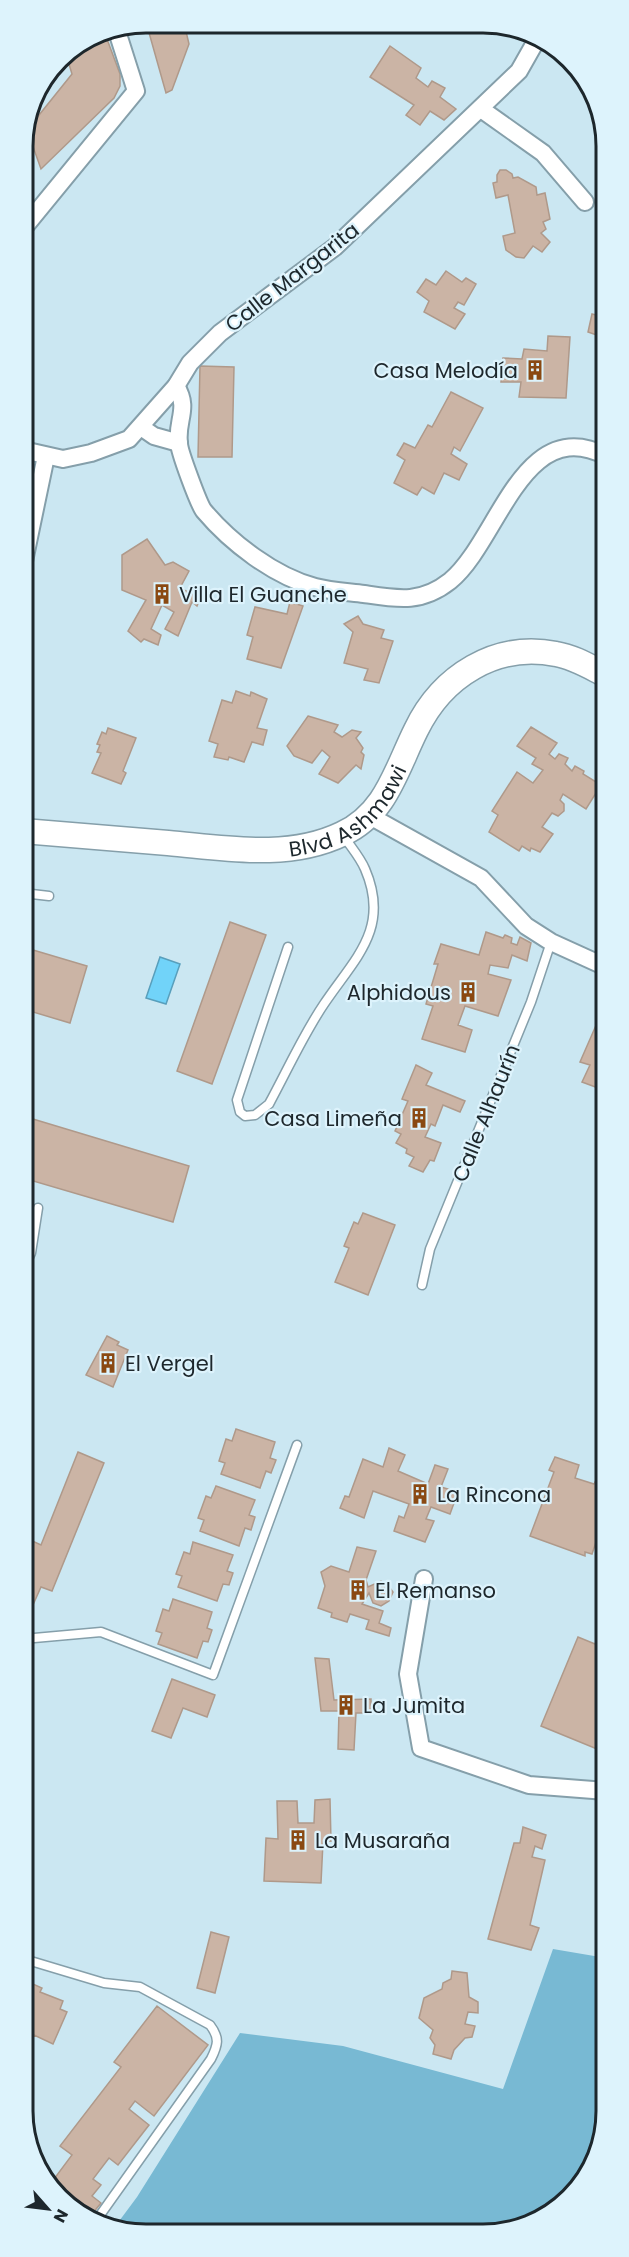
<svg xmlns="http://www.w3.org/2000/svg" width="629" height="2257" font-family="Poppins,sans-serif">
<rect width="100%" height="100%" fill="#cbe7f2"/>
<path fill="#78b9d3" d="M553 1949 606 1958V2119L576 2193 538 2222 500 2233 121 2232 114 2228 137 2197 240 2033 343 2046 503 2089Z"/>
<path fill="#71d3f9" stroke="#589fbc" stroke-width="1.5" d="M160 957 180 964 166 1004 146 998Z"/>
<g fill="#cbb4a5" stroke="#af998a" stroke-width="1.5">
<path d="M146 22 184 23 189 44 172 90 166 93Z"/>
<path d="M104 31 120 74V86L114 98 41 169 27 130 72 74 66 54Z"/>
<path d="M390 46 421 68 416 78 428 87 432 81 445 88 440 97 456 109 444 120 430 111 420 125 406 115 414 105 370 77Z"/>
<path d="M500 170H506L512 174 513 178 518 177 536 187 537 195 545 193 550 219 543 222 546 229 541 233 550 242 542 252 533 246 524 258 516 257 506 250 503 236 515 233 508 195 496 198 493 183 497 182V175Z"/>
<path d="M446 271 462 282 466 278 476 284 464 305 458 302 454 308 465 314 455 329 424 312 429 301 417 292 426 279 436 285Z"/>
<path d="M592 314 605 317V338L588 332Z"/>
<path d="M548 336 570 337 566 398 519 397 521 382H501L503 358 522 359 524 349 547 351Z"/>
<path d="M200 366 234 367 232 457H198Z"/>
<path d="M451 392 483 408 460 451 454 447 451 454 467 464 459 480 444 473 434 494 422 487 417 495 394 483 405 460 397 455 404 443 415 448 428 425 432 427Z"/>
<path d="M606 412V429H605L598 424V419Z"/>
<path d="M23 488 29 490 23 515Z"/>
<path d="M147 539 165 565 173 562 189 571 180 588 200 598 197 606 192 602 178 636 165 629 174 612 162 605 151 629 161 635 158 645 144 639 141 642 128 631 146 600 122 590V555Z"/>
<path d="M290 602 303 606 281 668 247 659 253 637 247 635 255 607 287 614Z"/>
<path d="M358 616 363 624 384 630 381 638 393 641 379 683 364 680 368 669 344 663 353 632 344 624Z"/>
<path d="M236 691 250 696 251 692 267 699 257 728 267 730 263 745 252 742 244 762 229 757 228 760 214 757 218 744 209 741 222 700 232 703Z"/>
<path d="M308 716 338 725 334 732 342 737 352 730 361 732 356 738 363 748 361 752 364 755 361 769 356 765 338 783 319 774 330 757 322 750 312 763 294 756 287 746Z"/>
<path d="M531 727 557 743 549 754 555 759 559 754 568 758 565 764 572 771 575 766 584 771 583 774 601 785 586 809 563 794 560 800 564 804V811L558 816 552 813 542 827 553 834 540 852 531 848 530 851 522 846 519 851 489 832 498 815 492 811 517 772 533 783 543 770 532 764 536 758 517 746Z"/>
<path d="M108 728 136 738 123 771 126 773 121 784 92 773 101 753 97 752 100 745 97 744 102 732 106 734Z"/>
<path d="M230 922 266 935 212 1084 177 1071Z"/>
<path d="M486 932 503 938 505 935 512 938 511 943 517 945 520 937 531 943 527 961 512 955 508 968 490 965 488 974 511 980 498 1016 465 1006 458 1025 472 1030 465 1052 422 1039 433 1006 426 1004 438 964H434L441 944 479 955Z"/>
<path d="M23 947 87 966 70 1023 23 1009Z"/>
<path d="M601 1014 606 1017V1091L582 1082 590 1065 580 1062Z"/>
<path d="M416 1065 432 1073 426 1085 465 1101 460 1112 443 1105 435 1126 431 1124 425 1137 441 1143 434 1161 430 1160 423 1172 409 1166 414 1157 406 1153 407 1149 396 1143 401 1134 395 1131 408 1101 402 1099Z"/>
<path d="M23 1116 189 1166 173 1222 23 1178Z"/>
<path d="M363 1213 395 1225 368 1295 335 1282 349 1248 344 1246 354 1222 358 1224Z"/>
<path d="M107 1336 119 1342 117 1345 128 1350 113 1387 86 1375Z"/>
<path d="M236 1429 275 1442 270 1458 276 1460 271 1473 266 1471 260 1488 221 1474 225 1463 219 1461 226 1439 232 1441Z"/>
<path d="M389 1448 405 1455 398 1471 428 1484 435 1465 448 1469 441 1487 458 1492 450 1514 431 1507 426 1519 434 1521 425 1542 394 1531 399 1516 404 1518 409 1504 373 1491 364 1518 340 1508 345 1496 349 1497 363 1459 383 1467Z"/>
<path d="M78 1452 104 1463 52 1591 41 1587 28 1616 23 1614V1578L27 1580 32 1567 23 1563V1550L28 1539 41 1545Z"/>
<path d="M555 1457 579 1465 575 1478 594 1484 598 1476 606 1478V1495L601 1508 606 1512 592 1554 585 1552V1556L530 1536 554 1472 549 1470Z"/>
<path d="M216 1486 255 1500 249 1515 255 1517 251 1530 245 1528 239 1546 200 1531 204 1520 198 1518 206 1496 211 1498Z"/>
<path d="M193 1542 233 1555 227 1571 233 1573 229 1585 223 1584 217 1601 178 1587 182 1576 176 1574 184 1552 190 1554Z"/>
<path d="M357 1547 376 1551 366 1580 368 1587 381 1581 388 1585 393 1592 389 1601 381 1606 373 1603 369 1593 362 1604 383 1611 379 1623 391 1628 389 1636 366 1629 369 1620 350 1614 347 1622 331 1617 332 1613 318 1608 325 1586 321 1572 331 1566 349 1572Z"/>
<path d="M173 1599 212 1612 207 1628 212 1630 208 1642 203 1641 197 1658 158 1644 162 1633 156 1631 163 1609 169 1611Z"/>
<path d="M606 1617V1680L601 1694 606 1696V1719L602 1717 597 1727 604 1731 597 1749 541 1726 578 1637 595 1644Z"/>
<path d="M315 1658 329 1659 334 1700 371 1699V1713H356L354 1750 338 1749 339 1711H321Z"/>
<path d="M172 1679 215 1695 207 1717 183 1708 171 1738 152 1731Z"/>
<path d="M330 1799 331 1841 323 1842 321 1883 264 1881 266 1838 278 1839 277 1801H297L298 1823H314L315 1800Z"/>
<path d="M523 1827 546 1835 542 1849 535 1846 532 1857 545 1860 530 1925 539 1928 531 1950 488 1939 514 1843H520Z"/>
<path d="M211 1932 229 1937 215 1993 197 1988Z"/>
<path d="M452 1971 467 1973 469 1997 478 2002V2013L468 2012 465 2024 475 2026 472 2037 465 2038 454 2050 451 2059 433 2054 435 2045 430 2038 433 2030 419 2018 424 1998 442 1989 443 1983 451 1979Z"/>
<path d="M24 1980 42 1988 40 1992 63 2001 60 2009 67 2012 53 2044 34 2035 29 2048 24 2045Z"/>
<path d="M157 2006 208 2045 154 2116 135 2101 129 2109 149 2125 118 2165 109 2158 93 2179 101 2185 92 2196 101 2203 92 2214 51 2183 72 2155 60 2146 121 2067 114 2062Z"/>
<path d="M51 2183 92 2214 53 2193Z"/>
</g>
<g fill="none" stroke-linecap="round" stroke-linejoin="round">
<g stroke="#859faa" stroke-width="11">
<g id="lane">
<path d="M23 893 49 896"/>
<path d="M288 947 237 1100 240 1112 245 1116 255 1115 269 1104C287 1071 303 1035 324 1004 354 959 391 929 365 869 360 857 350 846 343 835"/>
<path d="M23 1269 31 1253 38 1208"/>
<path d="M422 1285 430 1249 531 1002 551 942"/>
<path d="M23 1639 101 1632 213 1675 297 1445"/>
<path d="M24 1959 104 1983 140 1987 210 2025C220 2038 218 2045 211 2059L98 2218"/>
</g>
</g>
<g stroke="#859faa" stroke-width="20">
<g id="street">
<path d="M481 109 543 153 585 202"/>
<path d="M23 229 136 91 116 28"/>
<path d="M176 386C190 409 176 420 179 443 179 451 199 505 204 511 231 543 274 576 315 587 330 591 348 592 364 594 397 599 421 604 450 581 499 541 522 413 606 456"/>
<path d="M141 427 154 436 179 443"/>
<path d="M23 450 63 459 91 453 129 439 176 386 190 363 220 333 335 247 519 71 536 41"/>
<path d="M23 566 46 456"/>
<path d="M370 816 481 878 526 926 551 942 606 967"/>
<path d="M424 1579 408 1674 421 1748 529 1785 606 1791"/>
</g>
</g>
<g stroke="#859faa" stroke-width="27">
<g id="secondary">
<path id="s1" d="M23 831C71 835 120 839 168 843 225 848 288 860 342 834 386 814 396 770 416 730 442 676 496 642 556 654 574 657 590 667 606 675"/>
</g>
</g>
<use href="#lane" stroke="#fff" stroke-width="8"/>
<use href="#street" stroke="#fff" stroke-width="16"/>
<use href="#secondary" stroke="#fff" stroke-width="24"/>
</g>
<defs>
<g id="building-bare" transform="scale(1.62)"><path d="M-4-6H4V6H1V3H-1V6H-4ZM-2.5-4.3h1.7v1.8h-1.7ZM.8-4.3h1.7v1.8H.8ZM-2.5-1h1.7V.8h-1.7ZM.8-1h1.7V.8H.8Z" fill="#8a4912" stroke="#ddf3fc" stroke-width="2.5" paint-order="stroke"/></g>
</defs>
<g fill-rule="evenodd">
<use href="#building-bare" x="535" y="370"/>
<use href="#building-bare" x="162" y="594"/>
<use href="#building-bare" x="468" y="992"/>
<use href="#building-bare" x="419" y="1118"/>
<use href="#building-bare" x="108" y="1363"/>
<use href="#building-bare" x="420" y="1494"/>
<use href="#building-bare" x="358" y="1590"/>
<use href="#building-bare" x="346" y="1705"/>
<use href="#building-bare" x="298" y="1840"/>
</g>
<g text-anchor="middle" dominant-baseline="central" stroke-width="4.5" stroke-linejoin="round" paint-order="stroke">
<g font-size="21" fill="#1d272c" stroke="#ddf3fc">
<text transform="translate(292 277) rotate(-38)">Calle Margarita</text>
<text stroke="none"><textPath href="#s1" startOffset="340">Blvd Ashmawi</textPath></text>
<text transform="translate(486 1113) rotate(-68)">Calle Alhaurín</text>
</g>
<g font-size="21" fill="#1d272c" stroke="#ddf3fc" text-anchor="start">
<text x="518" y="370" text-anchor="end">Casa Melodía</text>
<text x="179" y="594">Villa El Guanche</text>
<text x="451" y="992" text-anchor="end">Alphidous</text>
<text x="402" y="1118" text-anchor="end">Casa Limeña</text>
<text x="125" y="1363">El Vergel</text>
<text x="437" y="1494">La Rincona</text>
<text x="375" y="1590">El Remanso</text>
<text x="363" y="1705">La Jumita</text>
<text x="315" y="1840">La Musaraña</text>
</g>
</g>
<path d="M0 0H629V2257H0ZM146 33H483A113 113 0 0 1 596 146V2111A113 113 0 0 1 483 2224H146A113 113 0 0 1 33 2111V146A113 113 0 0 1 146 33Z" fill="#ddf3fc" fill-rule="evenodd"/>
<path fill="none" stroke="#1d272c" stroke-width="3" d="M146 33H483A113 113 0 0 1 596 146V2111A113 113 0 0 1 483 2224H146A113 113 0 0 1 33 2111V146A113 113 0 0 1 146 33Z"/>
<g transform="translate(48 2209) rotate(118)" stroke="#ddf3fc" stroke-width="4.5" paint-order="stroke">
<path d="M0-4.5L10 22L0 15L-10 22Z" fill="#1d272c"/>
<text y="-9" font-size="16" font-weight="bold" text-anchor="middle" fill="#1d272c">N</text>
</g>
</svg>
